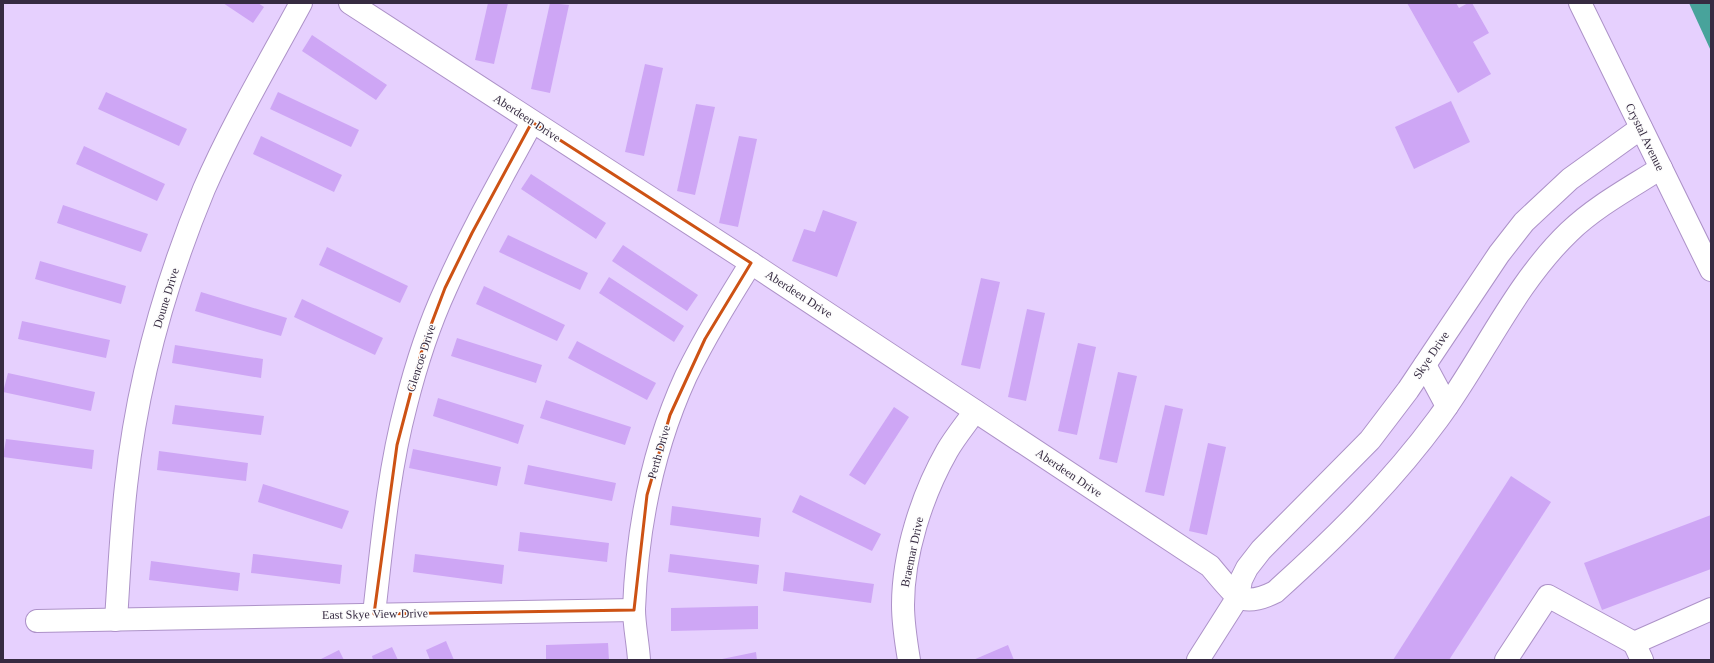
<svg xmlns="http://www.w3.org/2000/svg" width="1714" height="663" font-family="Georgia,serif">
<rect width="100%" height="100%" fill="#e6d0fe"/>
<path fill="#48a39b" d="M1689 3H1711V51Z"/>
<g fill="#cea6f5">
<path d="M223 3H258L264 7 253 23Z"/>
<path d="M488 3H508L494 64 475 60Z"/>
<path d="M550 3 569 5 550 93 531 89Z"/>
<path d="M1407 3H1456L1459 8 1468 3H1472L1489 33 1473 42 1491 74 1458 93Z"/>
<path d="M312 35 387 85 376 100 302 51Z"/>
<path d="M645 64 663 68 644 156 625 152Z"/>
<path d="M106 92 187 129 179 146 98 109Z"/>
<path d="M278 92 359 130 351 147 270 109Z"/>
<path d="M1451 101 1470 142 1414 169 1395 127Z"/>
<path d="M696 104 715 107 695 195 677 191Z"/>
<path d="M261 136 342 175 334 192 253 154Z"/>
<path d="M739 136 757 139 738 227 719 223Z"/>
<path d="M84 146 165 184 157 201 76 164Z"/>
<path d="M531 174 606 223 596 239 521 189Z"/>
<path d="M63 205 148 234 141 252 57 223Z"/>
<path d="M823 210 857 222 837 277 792 261 804 229 815 232Z"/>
<path d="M508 235 588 273 580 290 499 252Z"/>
<path d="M623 245 698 295 687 311 612 261Z"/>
<path d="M327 247 408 286 400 303 319 265Z"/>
<path d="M40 261 126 286 121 304 35 279Z"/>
<path d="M609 277 684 326 674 342 599 293Z"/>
<path d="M981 278 1000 282 980 369 961 365Z"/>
<path d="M484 286 565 325 557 341 476 304Z"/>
<path d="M201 292 287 318 281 336 195 311Z"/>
<path d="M302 299 383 338 375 355 294 317Z"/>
<path d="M1027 309 1045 313 1026 401 1008 397Z"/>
<path d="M22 321 110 340 106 358 18 339Z"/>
<path d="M457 338 542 365 536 383 451 356Z"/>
<path d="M577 341 656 383 647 400 568 358Z"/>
<path d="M1078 343 1096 347 1077 435 1058 431Z"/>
<path d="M175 345 263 359 261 378 172 363Z"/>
<path d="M1118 372 1137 376 1117 463 1099 459Z"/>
<path d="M8 373 95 392 91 411 3 392Z"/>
<path d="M438 398 524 425 518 444 433 416Z"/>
<path d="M546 400 631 427 625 445 540 418Z"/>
<path d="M175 405 264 416 261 435 172 424Z"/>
<path d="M1165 405 1183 409 1164 496 1145 492Z"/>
<path d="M894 407 909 417 865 485 849 475Z"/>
<path d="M6 439 94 450 92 469 3 457Z"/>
<path d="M1208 443 1226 447 1207 535 1189 531Z"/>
<path d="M413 449 501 467 497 486 409 468Z"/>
<path d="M159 451 248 463 246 481 157 470Z"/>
<path d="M528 465 616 483 612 501 524 484Z"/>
<path d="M1511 476 1551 502 1449 660H1393Z"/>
<path d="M263 484 349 511 342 529 258 502Z"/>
<path d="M800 495 881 534 872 551 792 512Z"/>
<path d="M672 506 761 518 759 537 670 525Z"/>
<path d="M1711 515V569L1602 610 1584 563Z"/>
<path d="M520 532 609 543 607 562 518 551Z"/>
<path d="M253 554 342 565 340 584 251 573Z"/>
<path d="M415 554 504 565 502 584 413 572Z"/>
<path d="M670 554 759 565 757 584 668 572Z"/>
<path d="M151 561 240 573 238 591 149 580Z"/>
<path d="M785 572 874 584 871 603 783 591Z"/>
<path d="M758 606V629L671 631V608Z"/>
<path d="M446 641 454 660H430L426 650Z"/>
<path d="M608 643 609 660H546V645Z"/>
<path d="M1008 645 1014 660H973Z"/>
<path d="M392 647 398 660H373L372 656Z"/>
<path d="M339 650 344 660H319Z"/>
<path d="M756 652 757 660H722V659Z"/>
</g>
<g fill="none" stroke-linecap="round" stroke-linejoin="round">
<g stroke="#ad92c8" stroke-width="24">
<g id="minor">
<path d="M350 3 751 263 1210 566C1215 572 1233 594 1238 597 1250 603 1265 597 1275 592 1334 539 1391 483 1438 419 1483 358 1514 285 1569 232 1596 206 1630 188 1661 168"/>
<path d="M1580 3 1711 270"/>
<path d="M1425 365 1447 406"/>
<path d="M374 614C382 544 388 473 406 405 416 365 429 325 446 288 471 231 503 176 532 122"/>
<path d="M116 620C119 575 121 530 126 486 137 384 165 283 204 189 232 125 268 64 301 3"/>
<path d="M37 621 634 610"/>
<path d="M639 660C638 643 634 625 634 609 637 529 653 448 686 376 705 337 728 300 751 263"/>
<path d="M909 660C906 642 903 624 903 605 903 554 922 495 947 451 955 437 966 424 975 411"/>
<path d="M1198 660 1238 597 1241 580 1247 568 1261 550 1370 440 1408 390 1499 254 1524 222 1570 179 1641 128"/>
<path d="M1506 660 1548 596 1634 643"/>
<path d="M1642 660 1634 643 1711 609"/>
</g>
</g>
<use href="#minor" stroke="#fff" stroke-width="22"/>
</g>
<path fill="none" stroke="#cd5214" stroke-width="3" stroke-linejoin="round" d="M532 122 751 263 705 339 670 415 647 495 634 610 374 614 397 445 423 346 445 288 472 233Z"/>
<g text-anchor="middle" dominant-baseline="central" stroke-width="3" stroke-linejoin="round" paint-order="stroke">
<g font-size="12" fill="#362b41" stroke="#fcfcfc">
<text transform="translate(527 118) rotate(33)">Aberdeen Drive</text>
<text transform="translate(1645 137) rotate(64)">Crystal Avenue</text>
<text transform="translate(799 294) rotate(33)">Aberdeen Drive</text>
<text transform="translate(166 298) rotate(-73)">Doune Drive</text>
<text transform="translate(1431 355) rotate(-56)">Skye Drive</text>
<text transform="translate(421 358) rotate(-72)">Glencoe Drive</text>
<text transform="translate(659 452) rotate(-74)">Perth Drive</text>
<text transform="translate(1069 473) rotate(34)">Aberdeen Drive</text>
<text transform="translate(912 552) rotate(-78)">Braemar Drive</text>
<text transform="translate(375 614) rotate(-1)">East Skye View Drive</text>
</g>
</g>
<rect width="1714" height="663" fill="none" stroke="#362b41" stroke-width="8"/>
</svg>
